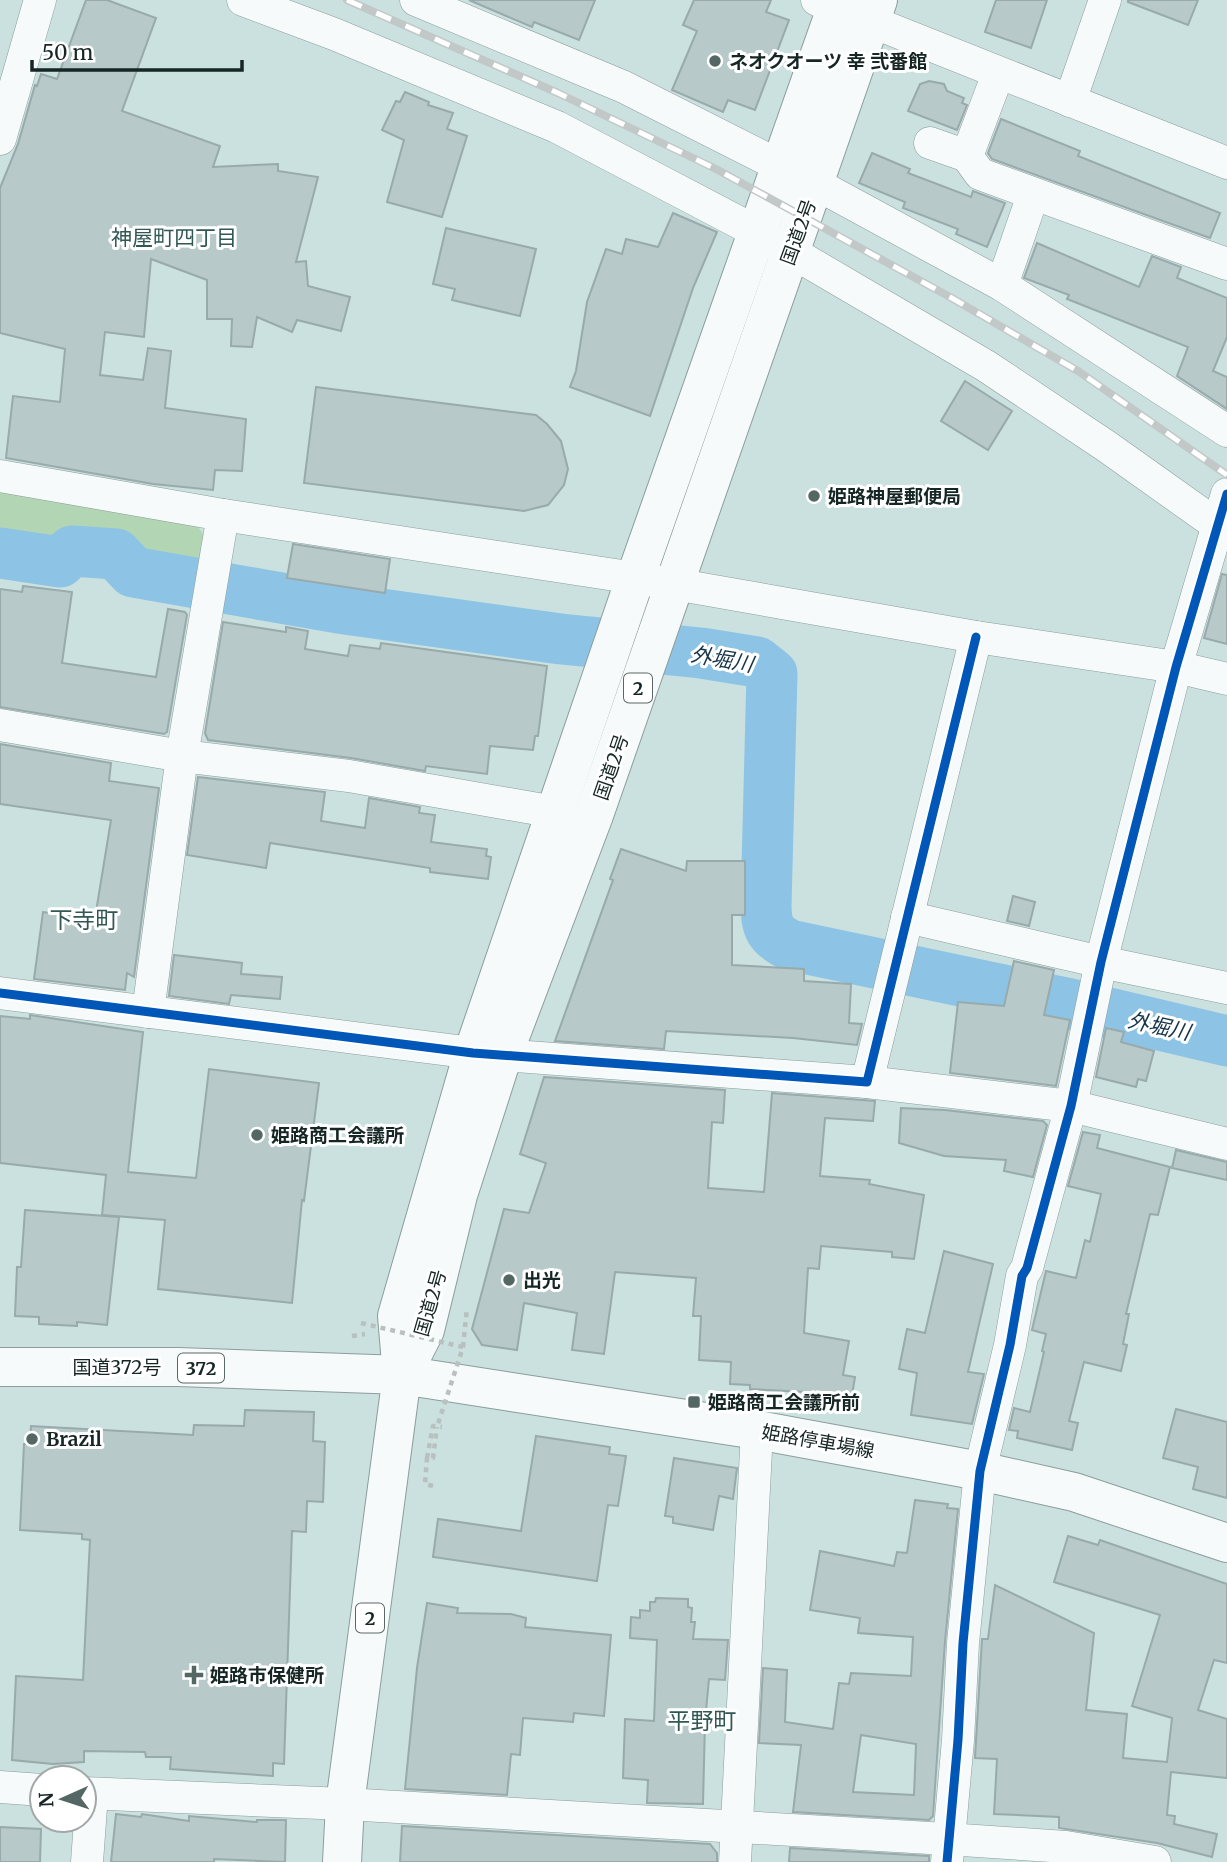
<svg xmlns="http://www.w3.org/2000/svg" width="1227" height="1862" font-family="Merriweather,'Noto Sans JP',serif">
<rect width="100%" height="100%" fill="#cae1df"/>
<path fill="#b2d5b3" d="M0 491 195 522 206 539 198 592 0 564Z"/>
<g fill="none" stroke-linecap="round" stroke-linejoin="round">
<path stroke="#8dc4e5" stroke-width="51" d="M0 553 60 562 72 551 116 554 133 572 338 608 561 639 701 653 757 662 772 674 766 906C767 929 769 933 789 945L1075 1005 1227 1041"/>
</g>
<g fill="#b7c9c8" stroke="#98aaab" stroke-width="2" fill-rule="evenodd">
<path d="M86 0H107L156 18 122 111 220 146 213 167 278 164V171L318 177 296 262 306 261 308 286 350 297 341 331 297 320 292 332 257 317 252 347 231 346 232 319H207V280L151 259 144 337 105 332 100 375 143 380 148 348 171 351 165 408 246 419 242 471 215 470 213 490 153 484 6 458 13 396 60 402 65 349 0 333V188L18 144 35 85 37 86 41 74 57 79Z"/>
<path d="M469 0H595L579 40 534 22 532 27Z"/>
<path d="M694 0H771L766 12 789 20 755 110 728 100 723 112 672 90 697 31 683 25Z"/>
<path d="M996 0H1047L1031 48 985 32Z"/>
<path d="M1128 0H1198L1188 25 1128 2Z"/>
<path d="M929 81 944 84 947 91 964 98 962 103 967 105 957 130 908 111 920 84Z"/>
<path d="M405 92 429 102 428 105 453 113 447 129 467 136 442 217 387 202 404 140 382 130 396 101 400 102Z"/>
<path d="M1001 119 1080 151 1078 156 1220 213 1210 238 992 159 988 153Z"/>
<path d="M872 153 910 169 908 173 971 197 973 191 1005 203 987 247 956 234 958 229 903 208 905 202 859 183Z"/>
<path d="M673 213 717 232 693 288 650 416 570 387 576 371 587 302 606 249 622 254 626 239 658 247Z"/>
<path d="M446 228 536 249 520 316 452 300 455 289 433 284Z"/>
<path d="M1037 243 1139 287 1152 256 1181 267 1177 278 1227 298V337L1213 371 1227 377V409L1177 376 1188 347 1067 299 1069 295 1024 278Z"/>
<path d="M965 381 1012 411 988 450 941 421Z"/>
<path d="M316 387 536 415 547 424 561 441 568 469 564 485 548 505 524 511 304 483Z"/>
<path d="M293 544 390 559 385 593 287 578Z"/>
<path d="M1222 574 1227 575V644L1204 638Z"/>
<path d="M23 586 72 592 62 663 156 677 168 609 185 612 187 615 167 732 164 734 0 707V589L22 592Z"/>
<path d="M223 622 286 632V627L308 631 305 649 348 656 350 645 380 649 381 643 547 666 538 736H535L533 750 490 746 487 774 426 766 425 771 351 758 208 740 205 733Z"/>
<path d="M0 744 111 763 109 781 159 788 134 977 127 973 125 990 34 979 43 912 95 918 111 820 0 804Z"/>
<path d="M198 777 325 792 321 821 365 828 369 798 420 807 419 813 435 815 431 842 487 849 486 856 491 857 488 879 430 872V868L270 843 266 868 187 855Z"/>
<path d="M621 849 686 871 687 861H745V915H732V965L804 969V981L851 984 849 1023 862 1024 857 1045 793 1038 666 1031 664 1049 555 1041 613 880 610 879Z"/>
<path d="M1013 896 1035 902 1029 926 1007 921Z"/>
<path d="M174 955 242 963 241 974 282 977 280 999 231 995 229 1004 169 996Z"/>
<path d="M1014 961 1054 970 1044 1015 1070 1020 1056 1086 950 1073 958 1002 1004 1006Z"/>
<path d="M30 1015 143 1032 128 1172 196 1178 209 1069 319 1083 304 1201 302 1200 292 1303 158 1289 165 1220 102 1215 106 1175 0 1163V1016L30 1019Z"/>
<path d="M1106 1028 1124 1032 1121 1042 1154 1051 1146 1081 1138 1079 1136 1087 1096 1077Z"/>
<path d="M544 1077 725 1090 723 1123 712 1122 708 1188 764 1192 772 1093 875 1101 873 1121 825 1118 820 1176 870 1180 869 1184 924 1195 914 1259 892 1257V1252L821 1246 819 1269 808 1268 804 1333 849 1341 843 1375 855 1377 850 1408 804 1400 805 1392 750 1389V1385L730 1384 731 1362 699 1360 701 1316H693L696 1278 615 1272 604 1354 572 1350 577 1313 524 1303 517 1350 482 1345 472 1329 504 1209 529 1213 546 1163 520 1154Z"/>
<path d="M901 1108 945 1110 1043 1121 1047 1125 1033 1177 1004 1171 1006 1160 944 1156 899 1143Z"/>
<path d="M1083 1132 1100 1135 1097 1148 1170 1167 1158 1215 1150 1214 1126 1314H1129L1123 1344 1127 1345 1121 1371 1084 1362 1069 1421 1078 1423 1072 1450 1017 1438 1018 1431 1009 1430 1014 1408 1030 1412 1044 1352 1042 1351 1046 1334 1032 1330 1046 1271 1076 1278 1085 1240 1090 1242 1101 1194 1068 1186Z"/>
<path d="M1176 1150 1227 1162V1180L1172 1168Z"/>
<path d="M25 1210 119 1217 107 1325 77 1322V1326L39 1324V1317L15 1316 17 1267H21Z"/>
<path d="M944 1251 993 1264 968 1372 984 1374 972 1424 911 1415 917 1373 899 1369 907 1329 925 1333Z"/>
<path d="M1176 1409 1227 1422V1498L1193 1489 1198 1467 1163 1458Z"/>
<path d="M245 1410 314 1412 313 1441 325 1442 323 1502 307 1501 306 1532 292 1531 284 1764 273 1763V1776L170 1769 171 1757H146L145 1752 84 1751V1762L53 1764 12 1760 16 1676 83 1680 90 1540 82 1539V1534L20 1530 24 1444H30L31 1426 193 1435 194 1425 244 1426Z"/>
<path d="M536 1436 610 1447 609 1454 626 1456 618 1506 608 1505 597 1581 433 1557 438 1519 521 1531Z"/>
<path d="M674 1458 737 1468 733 1499 719 1496 713 1530 673 1523V1517L665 1516Z"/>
<path d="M915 1500 948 1504 947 1508 958 1509 945 1641 933 1816 929 1820 793 1812 801 1745 759 1743 763 1668 787 1670 785 1722 833 1729 839 1683 849 1684 851 1673 911 1676 913 1637 858 1633 860 1618 810 1610 820 1551 894 1566 897 1552 907 1553ZM861 1735 916 1744 914 1795 853 1792Z"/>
<path d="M1068 1536 1098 1545 1100 1540 1227 1584V1663L1214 1660 1198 1710 1227 1719V1778L1171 1772 1167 1815 1175 1816 1174 1824 1217 1834 1212 1857 1157 1843 1059 1828V1817L994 1814 997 1759 975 1758 982 1639H988L995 1585 1094 1633 1086 1710 1127 1714 1123 1758 1167 1762 1172 1718 1132 1706 1160 1615 1054 1582Z"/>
<path d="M656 1598 688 1599V1607L692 1608 691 1622H695L693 1639 728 1640 725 1680 709 1679 705 1722 703 1804 647 1803 648 1780 623 1778 625 1719 654 1721 657 1640 630 1638 631 1617 640 1618V1610L650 1611V1602H655Z"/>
<path d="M427 1603 458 1608 457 1613 511 1614 526 1618 525 1627 611 1635 604 1716 574 1713 573 1722 523 1718 520 1755 511 1754 507 1795 405 1789 417 1668Z"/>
<path d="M116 1814 141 1817 142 1814 189 1821V1816L257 1822V1820H286L285 1862 214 1859V1862H111Z"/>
<path d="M402 1826 710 1844 717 1853V1862H400Z"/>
<path d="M0 1827 41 1829 40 1862H0Z"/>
<path d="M790 1848 929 1856V1862H789Z"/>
</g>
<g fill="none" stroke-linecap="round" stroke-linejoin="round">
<g stroke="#8b9d9c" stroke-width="33">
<g id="minor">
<path d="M243 0 334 34 557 127 759 233 986 366 1106 446 1227 532"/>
<path d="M416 0 624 87 816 184 1002 285 1227 431"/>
<path d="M817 0 1227 163"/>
<path d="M1070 101 1105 0"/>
<path d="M0 139 40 0"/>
<path d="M930 143 967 156 998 74"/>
<path d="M967 156 980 174 1227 264"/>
<path d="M1002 285 1033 195"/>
<path d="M0 476 223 515 674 584 976 637 1176 667 1227 679"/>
<path d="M0 725 182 756 349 776 555 812"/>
<path d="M907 917 1101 962 1227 988"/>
<path d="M0 993 473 1053 867 1082 976 637"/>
<path d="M148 1012 182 756 223 515"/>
<path d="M867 1082 1071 1106 1227 1144"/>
<path d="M0 1787 42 1790"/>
<path d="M84 1793 345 1804 947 1839 1066 1847 1155 1862"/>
<path d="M87 1862 92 1794"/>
<path d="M735 1862 757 1430"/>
<path d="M947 1862 958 1740 963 1643 980 1471 1010 1345 1022 1276 1027 1268 1071 1106 1101 962 1176 667 1227 494"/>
</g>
</g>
<g stroke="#8b9d9c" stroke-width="40">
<path id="major" d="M402 1375 757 1430 980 1471 1074 1492 1227 1543"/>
</g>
<g stroke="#8b9d9c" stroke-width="40">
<g id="highway">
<path d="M0 1367H178L402 1375"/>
<path d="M402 1375 425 1330 458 1195 503 1055 594 815 878 0"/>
<path d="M342 1862 345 1804 402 1375 397 1316 473 1053 635 579 839 0"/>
</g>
</g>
<g stroke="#b8c1c0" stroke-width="4.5" stroke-dasharray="5 5" stroke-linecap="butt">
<path d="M352 1336 365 1334"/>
<path d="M463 1347 467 1308"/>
<path d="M427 1458 433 1426 442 1427"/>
<path d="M433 1486 425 1484 427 1458H433L437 1427"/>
</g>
<use href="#minor" stroke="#f7fafa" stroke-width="32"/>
<use href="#major" stroke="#f7fafa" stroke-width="38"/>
<use href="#highway" stroke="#f7fafa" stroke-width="38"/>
<g stroke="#c2c8c8" stroke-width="8">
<path id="rail" d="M347 0 558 93 716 169 950 297 1078 371 1227 475"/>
</g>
<use href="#rail" stroke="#fff" stroke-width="5" stroke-dasharray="16" stroke-linecap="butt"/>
<path stroke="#b8c1c0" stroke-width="4.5" stroke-dasharray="5 5" stroke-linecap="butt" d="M361 1323 463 1347 437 1427"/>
<g stroke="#fff" stroke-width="13">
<g id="cycleway">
<path d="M0 993 473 1053 867 1082 976 637"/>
<path d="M947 1862 958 1740 963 1643 980 1471 1010 1345 1022 1276 1027 1268 1071 1106 1101 962 1176 667 1227 494"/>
</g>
</g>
<use href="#cycleway" stroke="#0057b8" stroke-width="9"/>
</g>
<g fill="#546765" stroke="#fff" stroke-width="2.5">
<circle cx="715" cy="61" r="7"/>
<circle cx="814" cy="496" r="7"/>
<circle cx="257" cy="1135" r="7"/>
<circle cx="509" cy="1280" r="7"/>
<rect x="687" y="1395" width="14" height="14" rx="3.5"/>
<circle cx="32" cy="1439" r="7"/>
<path d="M190.5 1664.5h7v7h7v7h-7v7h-7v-7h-7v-7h7z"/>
</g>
<g text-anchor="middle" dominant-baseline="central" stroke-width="6" stroke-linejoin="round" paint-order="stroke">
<g fill="#fff" stroke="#5b6766" stroke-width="2">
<rect x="624" y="673.5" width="28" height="29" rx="5"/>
<rect x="178" y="1353.5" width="46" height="29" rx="5"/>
<rect x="356" y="1603.5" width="28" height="29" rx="5"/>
</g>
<g font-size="18" font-weight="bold" fill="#152624">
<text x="638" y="688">2</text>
<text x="201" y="1368">372</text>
<text x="370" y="1618">2</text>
</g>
<g font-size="19" font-weight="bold" fill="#152624" stroke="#fff" text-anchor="start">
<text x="729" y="61">ネオクオーツ 幸 弐番館</text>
<text x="828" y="496">姫路神屋郵便局</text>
<text x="271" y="1135">姫路商工会議所</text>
<text x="523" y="1280">出光</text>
<text x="708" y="1402">姫路商工会議所前</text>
<text x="46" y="1439">Brazil</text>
<text x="210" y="1675">姫路市保健所</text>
</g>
<g font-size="19" fill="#152624" stroke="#fff">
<text transform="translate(798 232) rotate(-70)">国道2号</text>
<text transform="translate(611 767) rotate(-71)">国道2号</text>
<text transform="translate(430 1303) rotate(-74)">国道2号</text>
<text x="117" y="1367">国道372号</text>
<text transform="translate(818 1441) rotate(10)">姫路停車場線</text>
</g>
<g font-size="21" fill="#315855" stroke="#fff">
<text x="174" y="237">神屋町四丁目</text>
</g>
<g font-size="21" font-style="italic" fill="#163449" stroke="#fff">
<text transform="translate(722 659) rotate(10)">外堀川</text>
<text transform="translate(1159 1026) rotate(12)">外堀川</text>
</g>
<g font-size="23" fill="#315855" stroke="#fff">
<text x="84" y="919">下寺町</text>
<text x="702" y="1720">平野町</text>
</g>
</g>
<g transform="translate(63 1799) rotate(267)"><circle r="33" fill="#ffffff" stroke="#a1a8a7" stroke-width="2"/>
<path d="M0-5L12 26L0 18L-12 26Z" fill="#546765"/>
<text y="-10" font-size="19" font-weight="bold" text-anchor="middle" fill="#152624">N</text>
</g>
<path d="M32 60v10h210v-10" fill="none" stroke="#152624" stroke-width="3.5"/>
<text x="42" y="60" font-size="21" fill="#152624" stroke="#ffffff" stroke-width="5" paint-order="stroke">50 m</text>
</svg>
